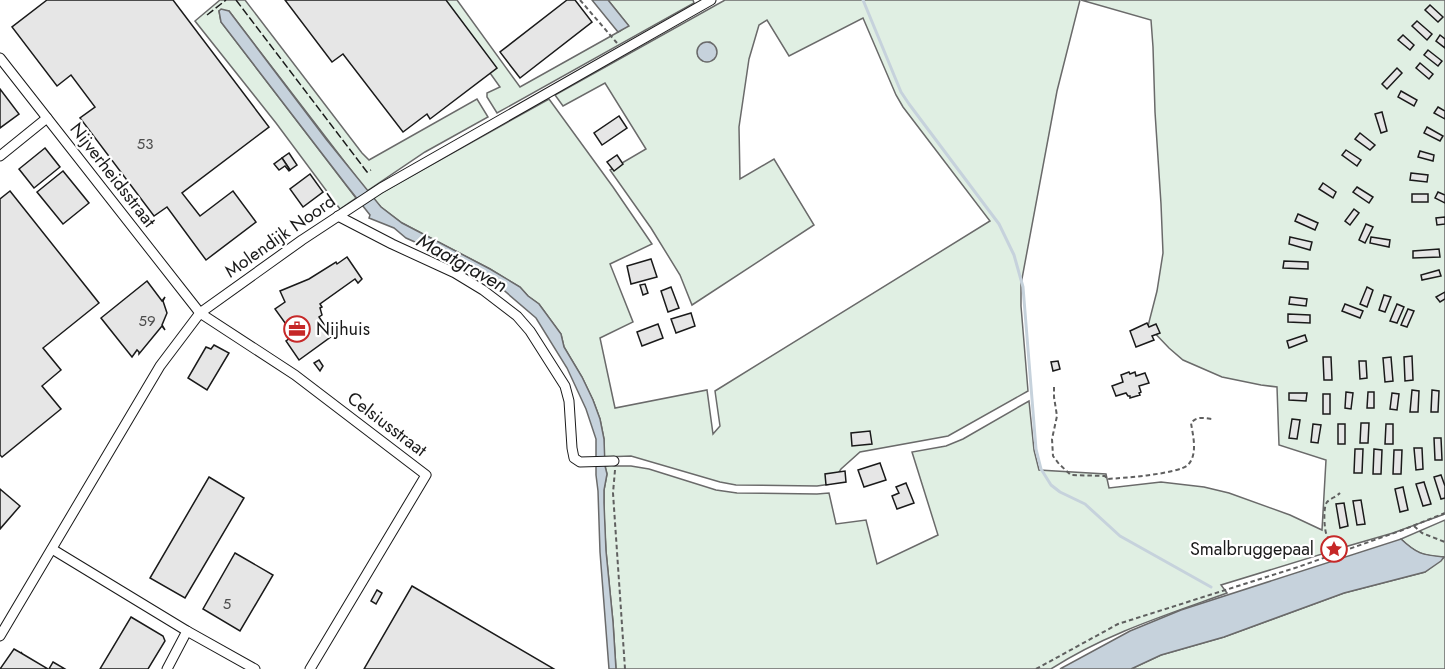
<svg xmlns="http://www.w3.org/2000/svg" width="1445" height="669" font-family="Jost,sans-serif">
<rect width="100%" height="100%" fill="#fff"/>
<g fill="#e0efe3" stroke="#6a6a6a" stroke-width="1.5" fill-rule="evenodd">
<path d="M220 0H245L362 153 369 160 477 99 488 117 425 152 367 191 229 11H219L221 22 356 198 340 209 276 123 195 21Z"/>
<path d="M438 0H457L520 87 620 31 628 25 608 0H693L694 3 497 113 487 97V93L500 87Z"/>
<path d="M725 0H1080L1057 91 1021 284V306L1028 391 948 436 860 452 841 469 831 484 817 486 736 485 720 482 631 456 604 457V439L600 419 593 400 582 377 564 347 561 334 539 304 528 296 520 287 490 269 402 223 381 207 372 198 549 99 613 187 652 244 610 264 633 322 600 338 615 408 707 390 713 434 720 426 715 391 990 221 903 107 896 95 863 18 789 56 767 20 759 25 749 59 739 127 740 179 774 159 814 225 692 305 680 275 651 228 610 170 646 149 605 83 563 106 555 95ZM710 42 716 49 714 59 703 61 698 56V49L702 44Z"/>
<path d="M1081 0H1445V514L1393 533 1334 550 1333 548 1332 551 1221 585 1227 593C1166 615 1105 634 1051 669H616L613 622 606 551 604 514V490L607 474 605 466 611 465 615 466H631L649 469 716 490 737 493 817 494 829 493 836 524 866 520 877 564 938 535 912 452 946 446 963 439 1029 401 1034 450 1039 470 1106 474 1109 488 1161 482 1204 487 1229 493 1290 515 1322 530 1326 460 1279 445 1277 387 1261 385 1222 377 1183 360 1169 348 1148 326 1157 291 1163 253 1161 204 1155 112 1153 47 1151 20Z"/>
<path d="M1445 520V669H1131L1161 655 1224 637 1344 593 1425 572 1444 557C1424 556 1415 553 1401 539Z"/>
</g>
<g fill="#c6d2dc" stroke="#6a6a6a" stroke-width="1.5">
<path d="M592 0H608L629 26 618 32Z"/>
<path d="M221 9 229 11 326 139 381 207 402 223 490 269 520 287 528 296 539 304 561 334 564 347 582 377 593 400 600 419 604 439 605 466 607 474 604 490V503L606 551 613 622 616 669H609L600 552 598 491 596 475V439L586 409 567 368 536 318 500 287 444 258 433 250 406 238 394 228 369 218 370 215 347 186 221 22 219 11Z"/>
<circle cx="707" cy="52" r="10"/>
<path d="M1401 539C1417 554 1422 555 1444 557L1441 561 1425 572 1344 593 1224 637 1161 655 1131 669H1060L1130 631 1181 610Z"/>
</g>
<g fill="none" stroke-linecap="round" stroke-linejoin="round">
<path stroke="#c6d2dc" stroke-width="3" d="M863 0 901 92 909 104 999 224 1014 255 1023 287 1036 449 1041 469 1051 485 1060 492 1085 504 1120 536 1211 587"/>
</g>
<g fill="#e6e6e6" stroke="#1a1a1a" stroke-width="1.5">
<path d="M47 0H173L269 127 182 193 200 216 233 191 256 222 206 260 167 207 154 216 80 118 95 107 71 75 57 86 12 27Z"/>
<path d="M285 0H446L497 68 430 119 427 114 403 132 343 54 332 62Z"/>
<path d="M567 0H575L592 22 520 78 500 52Z"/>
<path d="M1430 5 1443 17 1438 22 1425 10Z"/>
<path d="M1417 21 1432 34 1427 40 1412 26Z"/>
<path d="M1403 35 1414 45 1410 50 1398 40Z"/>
<path d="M1440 35 1445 39V48L1436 41Z"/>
<path d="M1428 50 1442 61 1438 66 1424 55Z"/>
<path d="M1420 63 1433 74 1429 79 1416 68Z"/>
<path d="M1397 68 1402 73 1387 89 1382 84Z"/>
<path d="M0 89 19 114 0 128Z"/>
<path d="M1401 91 1417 100 1414 106 1398 97Z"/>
<path d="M1438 107 1445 111V119L1434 113Z"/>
<path d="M1382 112 1387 131 1381 133 1375 114Z"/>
<path d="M619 116 627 128 602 145 594 133Z"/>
<path d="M1427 127 1443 136 1440 141 1424 133Z"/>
<path d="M1360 133 1375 145 1370 150 1355 139Z"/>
<path d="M45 148 60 167 34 188 19 169Z"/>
<path d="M1346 150 1361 160 1357 166 1342 155Z"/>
<path d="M1420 151 1434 155 1433 161 1418 157Z"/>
<path d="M289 153 297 165 290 170 282 158Z"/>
<path d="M617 155 623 164 614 171 607 162Z"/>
<path d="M282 158 290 170 289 171 285 166 279 170 274 164Z"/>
<path d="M63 171 89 203 63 224 37 192Z"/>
<path d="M1411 173 1428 175 1427 182 1410 180Z"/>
<path d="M310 174 323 192 303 207 290 189Z"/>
<path d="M1323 183 1336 192 1333 198 1319 189Z"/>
<path d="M1357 187 1373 197 1369 203 1353 192Z"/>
<path d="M10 191 99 303 43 348 61 370 42 386 61 409 2 457 0 455V199Z"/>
<path d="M1438 192 1445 195V203L1435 198Z"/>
<rect x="1412" y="194" width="16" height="8"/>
<path d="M1354 209 1359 213 1350 225 1345 221Z"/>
<path d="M1298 214 1318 223 1315 230 1295 221Z"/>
<path d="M1445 217V224L1437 225 1436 218Z"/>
<path d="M1366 224 1373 227 1365 243 1359 240Z"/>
<path d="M1290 237 1312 242 1310 250 1289 244Z"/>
<path d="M1371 237 1390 240 1389 247 1370 243Z"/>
<path d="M1439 249 1440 257 1413 258V251Z"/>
<path d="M347 257 362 279 358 283 355 279 320 304 322 307 320 308 322 315 319 317 332 336 299 360 286 341 290 338 286 328 288 327 275 309 285 302 280 291 309 279 336 262 337 264Z"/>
<path d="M651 259 657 277 631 284 627 266Z"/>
<path d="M1284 261 1308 262V269L1283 268Z"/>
<path d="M1439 270 1441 276 1422 280 1421 275Z"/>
<path d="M147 281 162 301 165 297 163 301 167 313 162 325 165 330 162 326 139 354V352L137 350 132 357 101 318Z"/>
<path d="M645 284 648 293 643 295 640 285Z"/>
<path d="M671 287 679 308 668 312 661 291Z"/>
<path d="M1367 287 1373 290 1367 307 1360 304Z"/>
<path d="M1445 292V299L1440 302 1436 297Z"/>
<path d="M1384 295 1391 297 1385 312 1379 310Z"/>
<path d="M1290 297 1307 299 1306 306 1289 304Z"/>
<path d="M1345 304 1363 311 1360 318 1342 311Z"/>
<path d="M1397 304 1404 307 1397 323 1390 321Z"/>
<path d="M1408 309 1414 311 1407 327 1401 325Z"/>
<path d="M691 313 695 326 676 333 671 319Z"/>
<path d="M1288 314 1310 315V323L1288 322Z"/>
<path d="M1147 323 1149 327 1156 324 1160 333 1152 336 1154 340 1136 347 1130 331Z"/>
<path d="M658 324 663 338 642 346 637 332Z"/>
<path d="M1305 335 1307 341 1289 348 1287 341Z"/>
<path d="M214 345 229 353 207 390 188 378 206 347 211 349Z"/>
<path d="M1412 356 1413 380 1405 381 1404 357Z"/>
<path d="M1323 357H1331L1332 380H1324Z"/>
<path d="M1391 357 1393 381 1385 382 1383 358Z"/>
<path d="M319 360 323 366 320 371 314 363Z"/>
<path d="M1058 361 1060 369 1053 371 1051 362Z"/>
<path d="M1359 361H1366L1367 378 1360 379Z"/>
<path d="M1129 372 1130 374 1135 372 1136 376 1145 373 1149 383 1139 386 1141 392 1139 393 1140 395 1130 398V396H1128L1126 393 1116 396 1112 386 1123 382 1121 375Z"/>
<path d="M1412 390 1419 391 1418 412H1410Z"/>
<path d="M1432 390 1439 391 1438 412H1431Z"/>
<path d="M1346 392 1353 393 1351 409 1345 408Z"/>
<path d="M1368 392H1374V408H1367Z"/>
<path d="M1289 393H1307L1306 401 1289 400Z"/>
<path d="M1392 393 1399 394 1397 410 1390 409Z"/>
<rect x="1323" y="394" width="7" height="20"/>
<path d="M1292 419 1300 420 1297 439 1289 438Z"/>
<path d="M1361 423H1369L1368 443H1360Z"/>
<path d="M1313 424 1321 425 1318 443 1311 442Z"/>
<rect x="1338" y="424" width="7" height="20"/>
<path d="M1386 424H1393V444H1385Z"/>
<path d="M870 431 872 444 852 446 851 433Z"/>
<path d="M1434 438H1441L1442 460H1435Z"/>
<path d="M1414 448H1422L1423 469 1416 470Z"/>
<path d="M1355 449H1363L1362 473H1354Z"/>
<path d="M1374 449 1382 450 1381 474H1373Z"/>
<path d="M1394 450H1402L1401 474H1393Z"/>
<path d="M880 463 886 480 864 487 858 470Z"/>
<path d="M845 471 846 482 826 485 825 474Z"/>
<path d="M1441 475 1445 486V498L1441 499 1434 477Z"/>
<path d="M209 477 244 498 185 598 150 578Z"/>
<path d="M1424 482 1431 504 1423 506 1416 484Z"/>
<path d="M906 483 914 503 897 509 892 496 899 493 896 487Z"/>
<path d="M1403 487 1408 510 1400 512 1395 489Z"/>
<path d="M0 489 20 506 0 529Z"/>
<path d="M1361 500 1365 524 1357 525 1353 501Z"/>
<path d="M1344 503 1348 526 1340 528 1336 504Z"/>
<path d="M235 553 273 575 240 631 203 609Z"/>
<path d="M412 586 554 669H364Z"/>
<path d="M377 590 382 593 376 604 371 601Z"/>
<path d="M131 617 163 636 165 641 148 669H100Z"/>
<path d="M14 649 21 653 22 652 21 653 48 669H0Z"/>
<path d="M53 662 65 669H49Z"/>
</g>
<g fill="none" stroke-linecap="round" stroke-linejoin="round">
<g stroke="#1a1a1a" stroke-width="11">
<g id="minor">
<path d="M0 58 200 313 295 375 426 475 310 669"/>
<path d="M0 156 47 118"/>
<path d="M338 216 392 244 455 273 483 290 517 316 530 331 565 386 569 401 572 448 574 458 580 462 614 461"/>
<path d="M52 549 187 631 255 669"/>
<path d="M0 636 160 366 200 313 302 240 381 188 711 0"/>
<path d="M167 669 187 631"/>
</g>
</g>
<g stroke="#5f5f5f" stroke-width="2" stroke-dasharray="4.5 3" stroke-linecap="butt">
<path d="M580 0 617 43"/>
<path d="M1054 387V397L1057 416 1052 439 1053 456 1059 464 1071 475 1105 476 1107 479C1123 478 1178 474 1188 465 1198 454 1193 436 1191 423 1197 416 1203 418 1212 419"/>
<path d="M615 470 613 493 625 669"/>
<path d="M1414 526 1422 533 1445 542"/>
<path d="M1339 552C1336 545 1331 542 1327 536 1324 530 1323 507 1327 502 1330 499 1337 496 1340 493"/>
<path d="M1036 669 1118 624 1298 567 1400 531 1445 513"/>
</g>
<use href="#minor" stroke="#fff" stroke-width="9"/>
<g stroke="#1a1a1a" stroke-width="1.5" stroke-dasharray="8 3" stroke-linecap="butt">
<path d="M236 0 367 172 371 170"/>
<path d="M207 15 226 0"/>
</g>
</g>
<defs>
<g id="office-ring" transform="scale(1.35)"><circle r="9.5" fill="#fff" stroke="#c62828" stroke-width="1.5"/><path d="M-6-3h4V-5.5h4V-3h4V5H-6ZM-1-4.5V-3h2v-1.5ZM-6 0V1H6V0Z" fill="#c62828"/></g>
<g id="sight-ring" transform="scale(1.35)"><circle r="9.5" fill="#fff" stroke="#c62828" stroke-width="1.5"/><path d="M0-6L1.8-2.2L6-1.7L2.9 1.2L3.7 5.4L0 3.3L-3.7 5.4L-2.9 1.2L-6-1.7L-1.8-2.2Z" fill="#c62828"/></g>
</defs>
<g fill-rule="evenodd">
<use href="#office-ring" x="297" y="329"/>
<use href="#sight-ring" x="1334" y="549"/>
</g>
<g text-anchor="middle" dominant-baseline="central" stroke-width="4.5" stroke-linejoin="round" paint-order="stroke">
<g font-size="15" fill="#4d4d4d">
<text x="145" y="144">53</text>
<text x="147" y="321">59</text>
<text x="227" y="604">5</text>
</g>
<g font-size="18" fill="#1a1a1a" stroke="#fff">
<text transform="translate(113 175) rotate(52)">Nijverheidsstraat</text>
<text transform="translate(280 236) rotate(-35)">Molendijk Noord</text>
<text transform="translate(387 424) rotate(37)">Celsiusstraat</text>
</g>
<g font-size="18" fill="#1a1a1a" stroke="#fff" text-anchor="start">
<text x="316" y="329">Nijhuis</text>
<text x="1314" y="549" text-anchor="end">Smalbruggepaal</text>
</g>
<g font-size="20" font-style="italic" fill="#1a1a1a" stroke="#fff">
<text transform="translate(462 263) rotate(29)">Maatgraven</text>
</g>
</g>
</svg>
